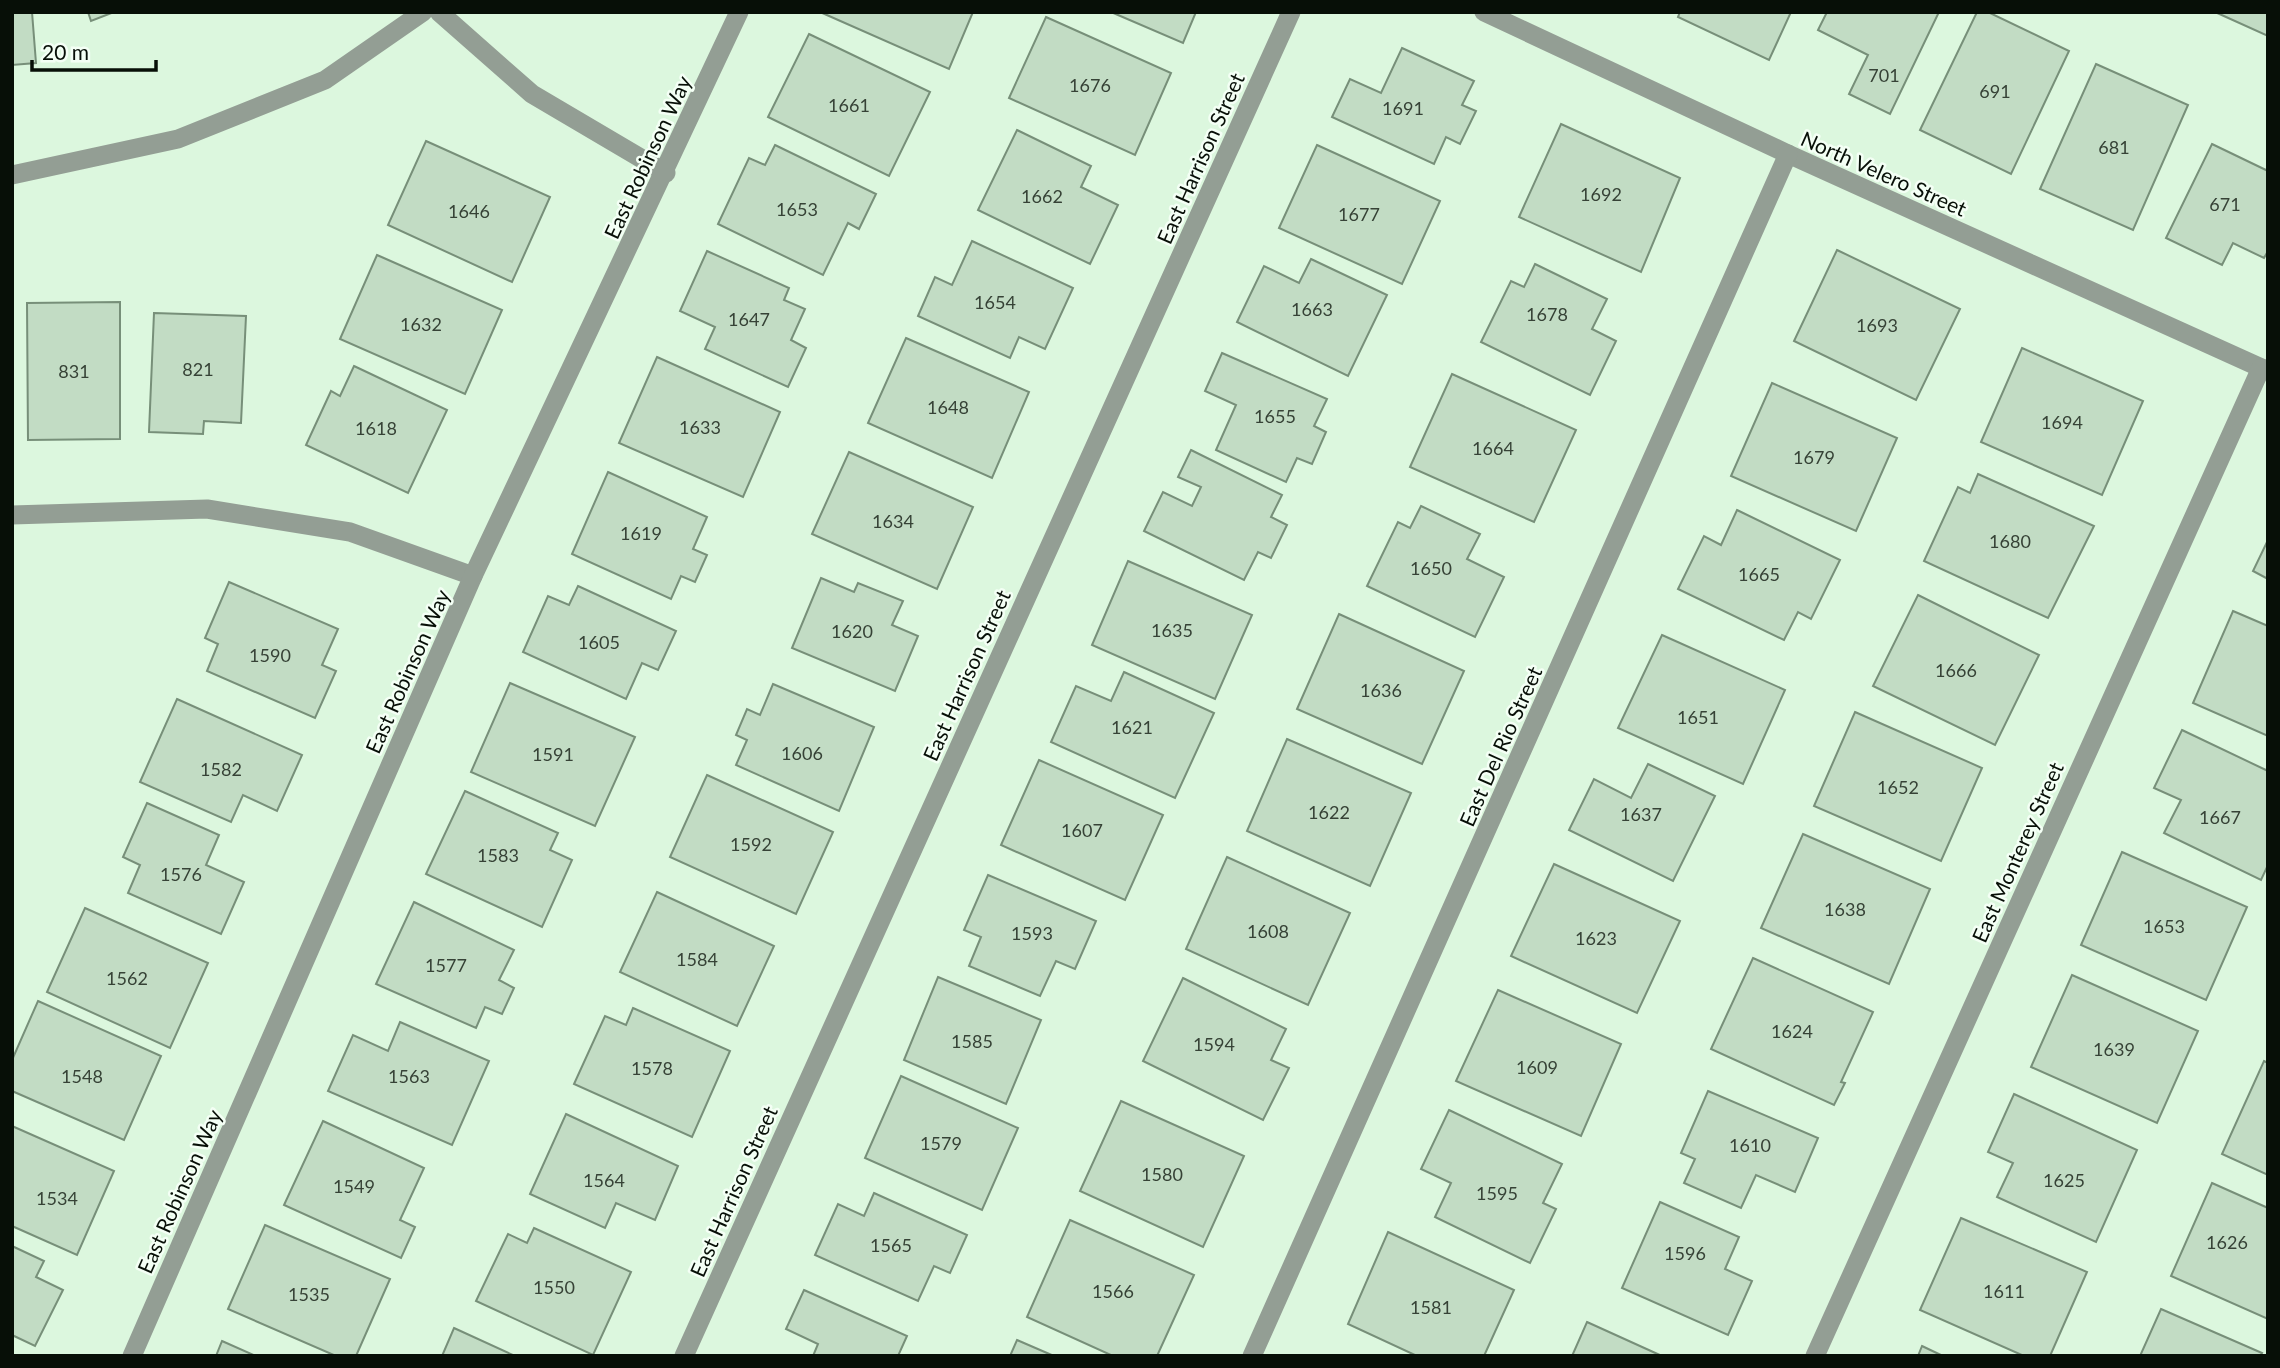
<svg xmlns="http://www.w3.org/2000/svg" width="2280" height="1368" font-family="Lato,sans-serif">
<rect width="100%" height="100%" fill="#dcf7de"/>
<g fill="#c2dcc4" stroke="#778f79" stroke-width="2">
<path d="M12 12H32L36 63 12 65Z"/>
<path d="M88 12H114L91 21Z"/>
<path d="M820 12H973L949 69Z"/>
<path d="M1111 12H1196L1183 43Z"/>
<path d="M1680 12H1791L1769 60 1678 17Z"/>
<path d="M1827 12H1939L1890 114 1849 94 1868 55 1818 30Z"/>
<path d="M1977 12H1988L2069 51 2011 174 1920 130Z"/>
<path d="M2215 12H2268V36Z"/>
<path d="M1046 17 1171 73 1135 155 1009 98Z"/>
<path d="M809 34 930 92 889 176 768 117Z"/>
<path d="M1402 48 1474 81 1462 105 1476 111 1460 144 1446 137 1434 164 1332 117 1350 79 1381 93Z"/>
<path d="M2096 64 2188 105 2133 230 2040 189Z"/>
<path d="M1561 124 1680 178 1641 272 1519 217Z"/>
<path d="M1017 130 1091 166 1081 187 1118 205 1090 264 978 210Z"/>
<path d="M426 141 550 197 512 282 388 225Z"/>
<path d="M2212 144 2268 171V251L2264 258 2233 243 2222 265 2166 238Z"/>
<path d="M775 145 876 194 859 229 848 223 823 275 718 224 749 158 765 165Z"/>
<path d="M1317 145 1440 201 1402 284 1279 228Z"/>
<path d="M972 241 1073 288 1045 349 1019 337 1010 358 918 316 935 277 952 285Z"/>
<path d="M1837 250 1960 309 1916 400 1794 341Z"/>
<path d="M707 251 789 288 784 300 805 309 791 340 806 348 788 387 705 349 715 327 680 311Z"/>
<path d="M377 255 502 310 465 394 340 339Z"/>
<path d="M1311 259 1387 295 1348 376 1237 322 1264 266 1299 283Z"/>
<path d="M1535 264 1607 299 1592 329 1616 341 1590 395 1481 342 1511 281 1524 287Z"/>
<path d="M120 302V439L28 440 27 303Z"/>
<path d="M154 313 246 316 241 423 204 421 203 434 149 432Z"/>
<path d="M906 338 1029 392 992 478 868 423Z"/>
<path d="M2022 348 2143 401 2102 495 1981 442Z"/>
<path d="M1222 353 1327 399 1314 426 1326 432 1312 464 1297 458 1286 482 1216 450 1236 405 1205 391Z"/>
<path d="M657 357 780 412 743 497 619 443Z"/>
<path d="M354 366 447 410 408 493 306 445 331 391 340 396Z"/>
<path d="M1452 374 1576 430 1534 522 1410 467Z"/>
<path d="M1772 383 1897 438 1856 531 1731 476Z"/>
<path d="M1191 450 1282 495 1271 517 1287 525 1271 558 1258 552 1244 580 1144 531 1163 492 1192 506 1201 487 1178 477Z"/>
<path d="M849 452 973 507 937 589 812 534Z"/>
<path d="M608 472 707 517 693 549 707 555 695 582 681 576 671 599 572 554Z"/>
<path d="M1978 474 2094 526 2048 618 1924 561 1958 487 1970 493Z"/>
<path d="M1421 506 1480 534 1467 559 1504 577 1475 637 1367 586 1398 522 1410 528Z"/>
<path d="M1737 510 1840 560 1811 619 1798 612 1784 640 1678 589 1704 536 1721 545Z"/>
<path d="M2268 540V579L2253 571Z"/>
<path d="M1128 561 1252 615 1215 699 1092 645Z"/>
<path d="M821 578 854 592 858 583 903 601 892 625 918 636 895 691 792 648Z"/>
<path d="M229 582 338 629 322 665 336 671 315 718 207 671 218 644 205 638Z"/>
<path d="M578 586 676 631 658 670 642 663 626 699 523 652 548 596 569 605Z"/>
<path d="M1918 595 2039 655 1995 745 1873 686Z"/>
<path d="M2233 611 2268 626V736L2193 703Z"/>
<path d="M1339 614 1464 671 1422 764 1297 709Z"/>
<path d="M1662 635 1785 690 1743 784 1618 728Z"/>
<path d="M1124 672 1214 713 1175 798 1051 742 1076 686 1111 701Z"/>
<path d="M510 683 635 737 595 826 471 772Z"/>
<path d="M773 684 874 727 839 811 736 765 747 740 736 735 747 709 760 715Z"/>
<path d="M177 699 302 755 277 811 243 795 231 822 140 782Z"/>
<path d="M1855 712 1982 768 1941 861 1814 806Z"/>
<path d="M2182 730 2268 771V865L2261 880 2164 833 2181 800 2154 788Z"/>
<path d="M1287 739 1411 793 1370 886 1247 831Z"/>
<path d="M1039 760 1163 815 1125 900 1001 845Z"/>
<path d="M1648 764 1715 796 1673 881 1569 830 1594 779 1631 798Z"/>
<path d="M707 775 833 832 796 914 670 857Z"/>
<path d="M465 791 558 833 550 850 572 860 542 927 426 874Z"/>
<path d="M147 803 219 835 206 865 244 882 221 934 128 893 140 865 123 857Z"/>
<path d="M1803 834 1930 889 1889 984 1761 928Z"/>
<path d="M2122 852 2247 907 2206 1000 2081 945Z"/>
<path d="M1227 857 1350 913 1308 1005 1186 949Z"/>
<path d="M1554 864 1680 921 1637 1013 1511 956Z"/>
<path d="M988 875 1096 921 1075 969 1056 961 1040 996 969 966 981 937 964 930Z"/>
<path d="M657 892 774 946 737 1026 620 972Z"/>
<path d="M414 902 514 950 499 980 514 988 502 1014 485 1007 476 1028 376 984Z"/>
<path d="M85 908 208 963 170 1048 47 992Z"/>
<path d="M1753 958 1873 1012 1841 1082 1845 1083 1834 1105 1711 1049Z"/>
<path d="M2072 975 2198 1031 2157 1123 2031 1067Z"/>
<path d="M938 977 1041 1020 1006 1104 904 1060Z"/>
<path d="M1183 978 1286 1029 1271 1060 1289 1068 1263 1120 1143 1061Z"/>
<path d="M1498 990 1621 1044 1581 1136 1456 1081Z"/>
<path d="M38 1001 161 1056 124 1140 12 1091V1060Z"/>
<path d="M633 1008 730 1051 692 1137 574 1084 605 1016 626 1025Z"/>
<path d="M400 1022 489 1061 452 1145 328 1091 353 1035 388 1051Z"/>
<path d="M2264 1061 2268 1063V1175L2222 1154Z"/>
<path d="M901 1076 1018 1128 982 1210 865 1158Z"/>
<path d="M1708 1091 1818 1138 1795 1192 1756 1175 1741 1208 1684 1183 1695 1159 1681 1153Z"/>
<path d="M2014 1094 2137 1150 2096 1242 1997 1197 2013 1163 1988 1152Z"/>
<path d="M1121 1101 1244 1156 1203 1247 1080 1191Z"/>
<path d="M1449 1110 1562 1164 1543 1203 1556 1209 1530 1263 1435 1217 1451 1183 1421 1169Z"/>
<path d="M566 1114 678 1166 655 1220 616 1203 605 1228 530 1194Z"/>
<path d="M323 1121 424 1168 400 1220 415 1227 401 1258 284 1205Z"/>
<path d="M12 1126 114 1171 77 1255 12 1226Z"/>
<path d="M2212 1183 2268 1208V1319L2171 1276Z"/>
<path d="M874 1193 967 1235 950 1273 934 1266 918 1301 815 1255 838 1204 864 1216Z"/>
<path d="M1660 1202 1739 1237 1725 1269 1752 1281 1728 1335 1622 1288Z"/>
<path d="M1961 1218 2087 1272 2050 1356H2024L1920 1310Z"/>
<path d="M1070 1220 1194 1275 1157 1356H1113L1027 1317Z"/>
<path d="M265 1225 390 1279 356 1356H336L228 1309Z"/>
<path d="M534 1228 631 1272 593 1355 476 1301 508 1234 527 1243Z"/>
<path d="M1388 1232 1514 1290 1484 1356H1417L1348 1324Z"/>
<path d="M12 1246 44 1261 36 1277 63 1290 35 1346 12 1335Z"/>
<path d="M804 1290 907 1336 898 1356H813L818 1344 786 1329Z"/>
<path d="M2161 1309 2262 1353 2260 1356H2140Z"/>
<path d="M1587 1322 1662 1356H1572Z"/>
<path d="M454 1328 515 1356H442Z"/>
<path d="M1017 1340 1054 1356H1010Z"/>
<path d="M222 1341 256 1356H216Z"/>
<path d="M1922 1346 1943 1356H1918Z"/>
</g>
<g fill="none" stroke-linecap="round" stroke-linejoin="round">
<g stroke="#939e94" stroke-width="19">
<path d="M439 12 532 94 666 173"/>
<path d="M1484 12 1788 154 2268 371"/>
<path d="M12 175 178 139 325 80 423 12"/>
<path d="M12 515 207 509 350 532 473 576"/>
<path d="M132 1356 473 576 739 12"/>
<path d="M684 1356 1291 12"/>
<path d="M1252 1356 1788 154"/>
<path d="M1815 1356 2261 368"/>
</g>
</g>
<g text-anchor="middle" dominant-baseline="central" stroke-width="5" stroke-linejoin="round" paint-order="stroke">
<g font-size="18" fill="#364236">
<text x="1884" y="75">701</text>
<text x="1090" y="85">1676</text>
<text x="1995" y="91">691</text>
<text x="849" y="105">1661</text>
<text x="1403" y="108">1691</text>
<text x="2114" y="147">681</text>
<text x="1601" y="194">1692</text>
<text x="1042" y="196">1662</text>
<text x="2225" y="204">671</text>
<text x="797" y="209">1653</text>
<text x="469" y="211">1646</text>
<text x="1359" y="214">1677</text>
<text x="995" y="302">1654</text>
<text x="1312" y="309">1663</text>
<text x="1547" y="314">1678</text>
<text x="749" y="319">1647</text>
<text x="421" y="324">1632</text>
<text x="1877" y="325">1693</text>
<text x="198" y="369">821</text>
<text x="74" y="371">831</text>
<text x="948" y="407">1648</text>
<text x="1275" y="416">1655</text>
<text x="2062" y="422">1694</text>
<text x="700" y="427">1633</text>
<text x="376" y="428">1618</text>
<text x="1493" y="448">1664</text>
<text x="1814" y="457">1679</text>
<text x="893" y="521">1634</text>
<text x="641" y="533">1619</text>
<text x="2010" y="541">1680</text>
<text x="1431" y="568">1650</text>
<text x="1759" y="574">1665</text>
<text x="1172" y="630">1635</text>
<text x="852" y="631">1620</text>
<text x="599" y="642">1605</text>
<text x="270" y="655">1590</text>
<text x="1956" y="670">1666</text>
<text x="1381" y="690">1636</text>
<text x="1698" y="717">1651</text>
<text x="1132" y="727">1621</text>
<text x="802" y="753">1606</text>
<text x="553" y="754">1591</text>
<text x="221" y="769">1582</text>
<text x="1898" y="787">1652</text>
<text x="1329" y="812">1622</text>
<text x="1641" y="814">1637</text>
<text x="2220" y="817">1667</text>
<text x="1082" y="830">1607</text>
<text x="751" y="844">1592</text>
<text x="498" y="855">1583</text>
<text x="181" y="874">1576</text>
<text x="1845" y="909">1638</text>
<text x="2164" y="926">1653</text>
<text x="1268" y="931">1608</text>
<text x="1032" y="933">1593</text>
<text x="1596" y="938">1623</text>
<text x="697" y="959">1584</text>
<text x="446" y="965">1577</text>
<text x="127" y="978">1562</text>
<text x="1792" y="1031">1624</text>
<text x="972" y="1041">1585</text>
<text x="1214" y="1044">1594</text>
<text x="2114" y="1049">1639</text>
<text x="1537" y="1067">1609</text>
<text x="652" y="1068">1578</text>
<text x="82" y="1076">1548</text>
<text x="409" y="1076">1563</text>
<text x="941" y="1143">1579</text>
<text x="1750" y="1145">1610</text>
<text x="1162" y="1174">1580</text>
<text x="604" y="1180">1564</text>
<text x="2064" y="1180">1625</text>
<text x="354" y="1186">1549</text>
<text x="1497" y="1193">1595</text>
<text x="57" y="1198">1534</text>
<text x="2227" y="1242">1626</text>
<text x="891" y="1245">1565</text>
<text x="1685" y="1253">1596</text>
<text x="554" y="1287">1550</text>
<text x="1113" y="1291">1566</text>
<text x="2004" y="1291">1611</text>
<text x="309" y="1294">1535</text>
<text x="1431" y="1307">1581</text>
</g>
<g font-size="21" fill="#070f07" stroke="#f4fff5">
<text transform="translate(647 157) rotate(-65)">East Robinson Way</text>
<text transform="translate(1200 158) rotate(-66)">East Harrison Street</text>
<text transform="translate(1884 173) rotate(24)">North Velero Street</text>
<text transform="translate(407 671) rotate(-66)">East Robinson Way</text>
<text transform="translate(966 675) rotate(-66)">East Harrison Street</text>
<text transform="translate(1500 746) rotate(-66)">East Del Rio Street</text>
<text transform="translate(2017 852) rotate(-66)">East Monterey Street</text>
<text transform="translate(179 1191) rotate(-66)">East Robinson Way</text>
<text transform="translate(733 1191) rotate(-66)">East Harrison Street</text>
</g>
</g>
<rect width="2280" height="1368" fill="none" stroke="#070f07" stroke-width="28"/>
<path d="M32 60v10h124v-10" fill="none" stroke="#070f07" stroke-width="3.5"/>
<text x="42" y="60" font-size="21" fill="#070f07" stroke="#f4fff5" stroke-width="5" paint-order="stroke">20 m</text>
</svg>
